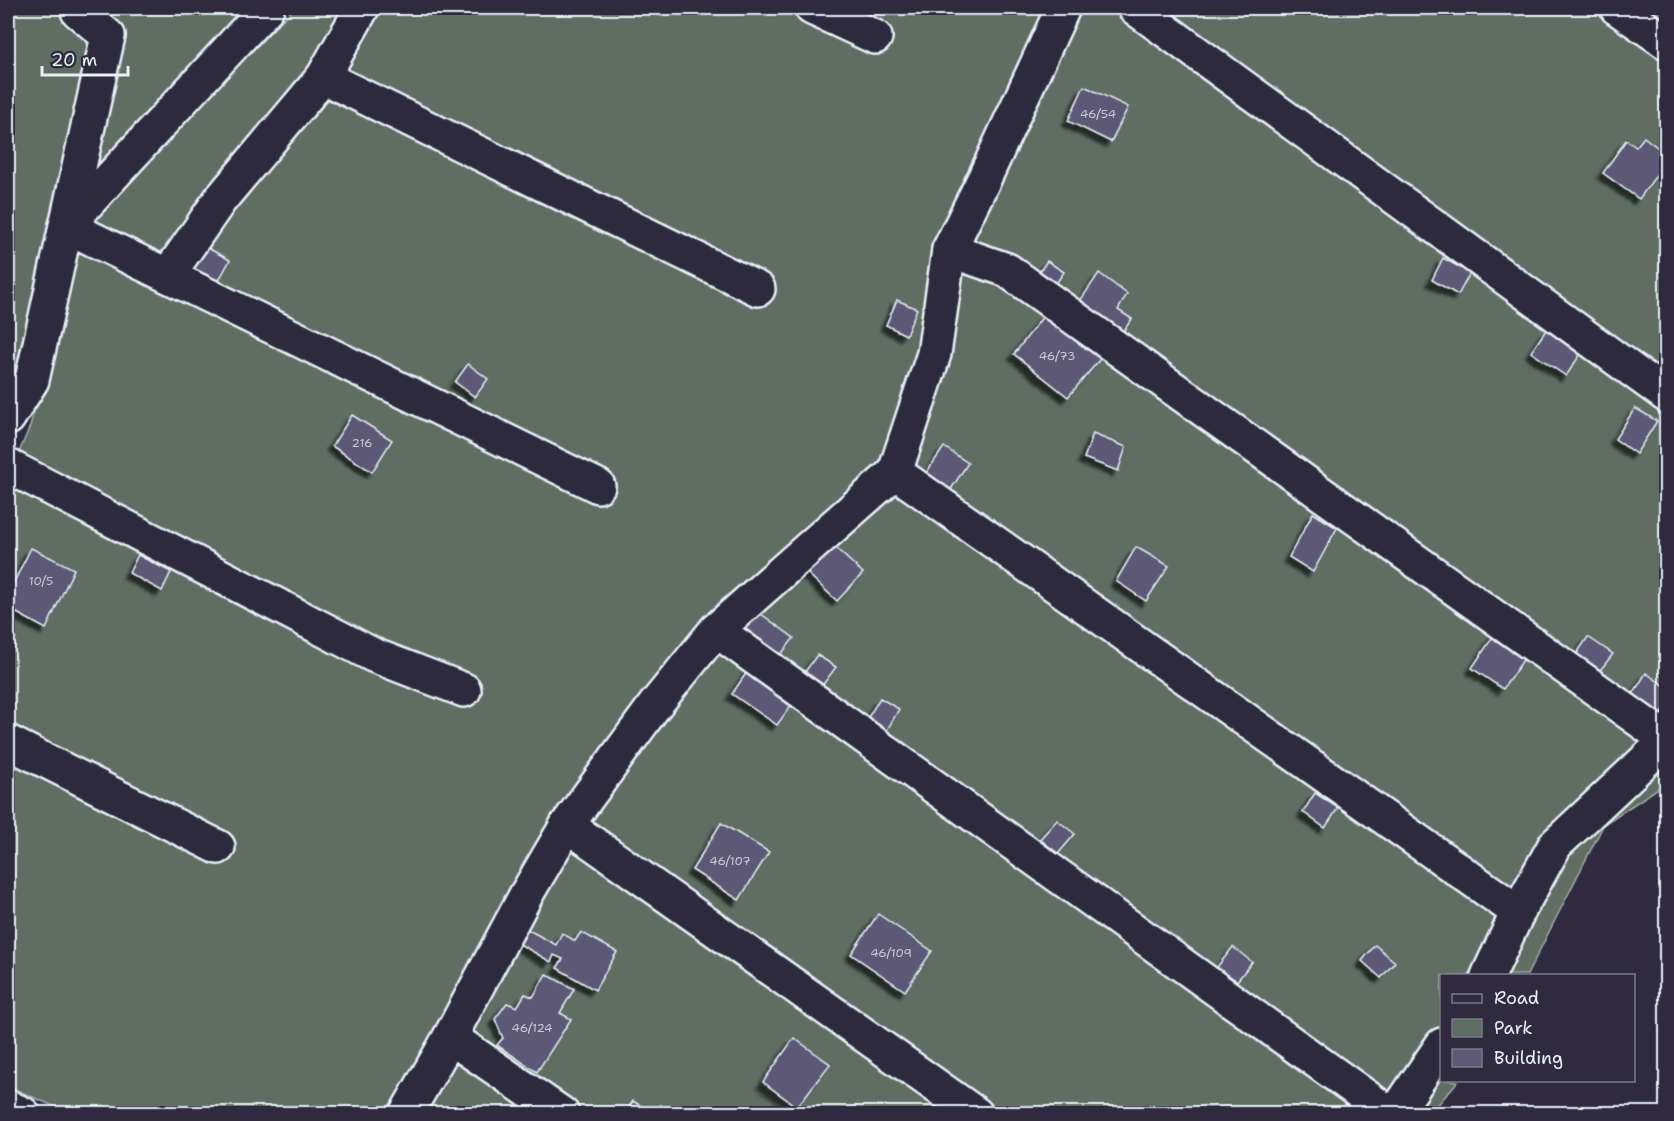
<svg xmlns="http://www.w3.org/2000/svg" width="1674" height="1121" font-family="'Shantell Sans',sans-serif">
<defs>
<filter id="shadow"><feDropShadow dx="-5.5" dy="5.5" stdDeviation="1.5" flood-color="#0009"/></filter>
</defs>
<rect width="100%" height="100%" fill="#2f2a3d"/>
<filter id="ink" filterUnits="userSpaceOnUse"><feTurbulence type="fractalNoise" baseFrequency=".0167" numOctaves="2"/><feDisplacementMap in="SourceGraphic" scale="12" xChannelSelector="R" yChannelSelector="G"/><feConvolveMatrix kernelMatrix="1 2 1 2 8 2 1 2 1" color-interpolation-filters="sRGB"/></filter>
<g filter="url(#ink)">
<g fill="#5e6d64" stroke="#a3afae" stroke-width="1.5">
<path d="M8 8H258L59 219 26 381 8 405Z"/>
<path d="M294 8H1666V783L1604 824 1527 975 1442 976V1080L1458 1081 1431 1113 71 1114 8 1086V479L30 426 88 219Z"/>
</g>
<g fill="#5d5976" stroke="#e8f1f8" stroke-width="1.5" filter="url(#shadow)">
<path d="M1154 8H1174L1168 17Z"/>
<path d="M1084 86 1128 107 1111 142 1068 121Z"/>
<path d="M1644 137 1662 151 1657 161 1663 166 1639 199 1603 173 1626 140 1636 147Z"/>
<path d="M204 246 230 260 214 289 188 276Z"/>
<path d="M1443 258 1470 273 1458 295 1432 280Z"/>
<path d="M1047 261 1064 272 1050 292 1033 281Z"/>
<path d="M1099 273 1127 294 1118 310 1132 319 1117 340 1100 317 1080 301Z"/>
<path d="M897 300 917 309 906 335 886 325Z"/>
<path d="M1044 315 1100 359 1068 397 1014 354Z"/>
<path d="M1546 330 1582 352 1566 376 1531 352Z"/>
<path d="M468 364 488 379 475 397 455 382Z"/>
<path d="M1635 408 1657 421 1636 454 1615 439Z"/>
<path d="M352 415 392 440 372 472 332 446Z"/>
<path d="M1093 434 1126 447 1118 471 1084 458Z"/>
<path d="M944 447 968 463 948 494 924 476Z"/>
<path d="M1313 513 1337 528 1313 572 1289 557Z"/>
<path d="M829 542 863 573 837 601 803 569Z"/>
<path d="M1136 547 1169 566 1146 601 1116 581Z"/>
<path d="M31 548 74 569 46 629 8 608V594Z"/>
<path d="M138 555 171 572 162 591 129 573Z"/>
<path d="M757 611 794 638 774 663 738 637Z"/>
<path d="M1496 632 1528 653 1503 689 1472 668Z"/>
<path d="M1588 637 1613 654 1598 673 1575 656Z"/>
<path d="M817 655 836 667 816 694 799 680Z"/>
<path d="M751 666 797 697 777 725 732 694Z"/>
<path d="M1646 673 1666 687V707L1660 717 1631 697Z"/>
<path d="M880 698 899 709 883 737 864 724Z"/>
<path d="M1315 793 1338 808 1325 828 1303 812Z"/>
<path d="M1057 820 1075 834 1058 854 1040 839Z"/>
<path d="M721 823 769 852 739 900 692 870Z"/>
<path d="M878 914 932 951 905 991 851 954Z"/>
<path d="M525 928 556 945 562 933 575 941 581 932 617 952 595 990 557 968 563 959 554 955 551 962 516 942Z"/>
<path d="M1375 945 1395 962 1381 978 1362 961Z"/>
<path d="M1233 947 1252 962 1237 981 1217 967Z"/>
<path d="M546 974 574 989 560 1013 571 1019 537 1072 497 1045 503 1038 495 1019 507 1003 517 1007 525 994 533 997Z"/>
<path d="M794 1038 830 1064 797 1107 763 1082Z"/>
<path d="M633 1101 654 1114H624Z"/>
<path d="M661 1105 674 1114H654Z"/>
</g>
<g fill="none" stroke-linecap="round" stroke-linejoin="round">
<g stroke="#e8f1f8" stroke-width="38">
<g id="minor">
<path d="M812 8 875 37"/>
<path d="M1135 8 1666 395"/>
<path d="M1617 8 1666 42"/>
<path d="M78 11 108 36 66 226 267 8"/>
<path d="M323 77 758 289"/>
<path d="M949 250 1007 270 1666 739"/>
<path d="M168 275 220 200 323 77 362 8"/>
<path d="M8 418 32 380 66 226 598 486"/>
<path d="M8 466 373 655 464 690"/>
<path d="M895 472 1518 912"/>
<path d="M716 630 1390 1114"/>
<path d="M8 742 218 847"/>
<path d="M567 825 976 1114"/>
<path d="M1488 976 1518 912 1555 845 1666 741"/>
<path d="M450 1037 562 1114"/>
<path d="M8 1107 23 1114"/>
<path d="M406 1114 450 1037 526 895 567 825 655 705 716 630 895 472 934 354 949 250 985 177 1063 8"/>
<path d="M1395 1114 1442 1045"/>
</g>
</g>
<use href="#minor" stroke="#2f2a3d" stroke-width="33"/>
</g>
</g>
<g text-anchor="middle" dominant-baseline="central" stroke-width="5" stroke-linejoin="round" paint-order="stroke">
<g font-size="12" fill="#c5cbd8">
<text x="1098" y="114">46/54</text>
<text x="1057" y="356">46/73</text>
<text x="362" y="443">216</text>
<text x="41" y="581">10/5</text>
<text x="730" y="861">46/107</text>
<text x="891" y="953">46/109</text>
<text x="532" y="1028">46/124</text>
</g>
</g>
<rect width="1674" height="1121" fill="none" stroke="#2f2a3d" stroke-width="30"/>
<rect x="15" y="15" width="1644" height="1091" fill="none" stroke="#e8f1f8" stroke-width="2" filter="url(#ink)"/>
<rect x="1440" y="974" width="195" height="108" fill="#2f2a3d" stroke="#797a88" stroke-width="1.5"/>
<rect x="1452" y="994" width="30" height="9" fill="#2f2a3d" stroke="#797a88" stroke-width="1.5"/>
<text x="1494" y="1004" font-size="18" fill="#e8f1f8">Road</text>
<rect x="1452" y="1019" width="30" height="18" fill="#5e6d64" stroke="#797a88" stroke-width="1.5"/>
<text x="1494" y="1034" font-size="18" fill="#e8f1f8">Park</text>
<rect x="1452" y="1049" width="30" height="18" fill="#5d5976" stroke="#797a88" stroke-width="1.5"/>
<text x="1494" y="1064" font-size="18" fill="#e8f1f8">Building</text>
<path d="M42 66v9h86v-9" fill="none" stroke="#e8f1f8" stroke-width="3"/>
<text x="51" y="66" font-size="18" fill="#e8f1f8" stroke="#2f2a3d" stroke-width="4.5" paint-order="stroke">20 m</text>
</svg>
